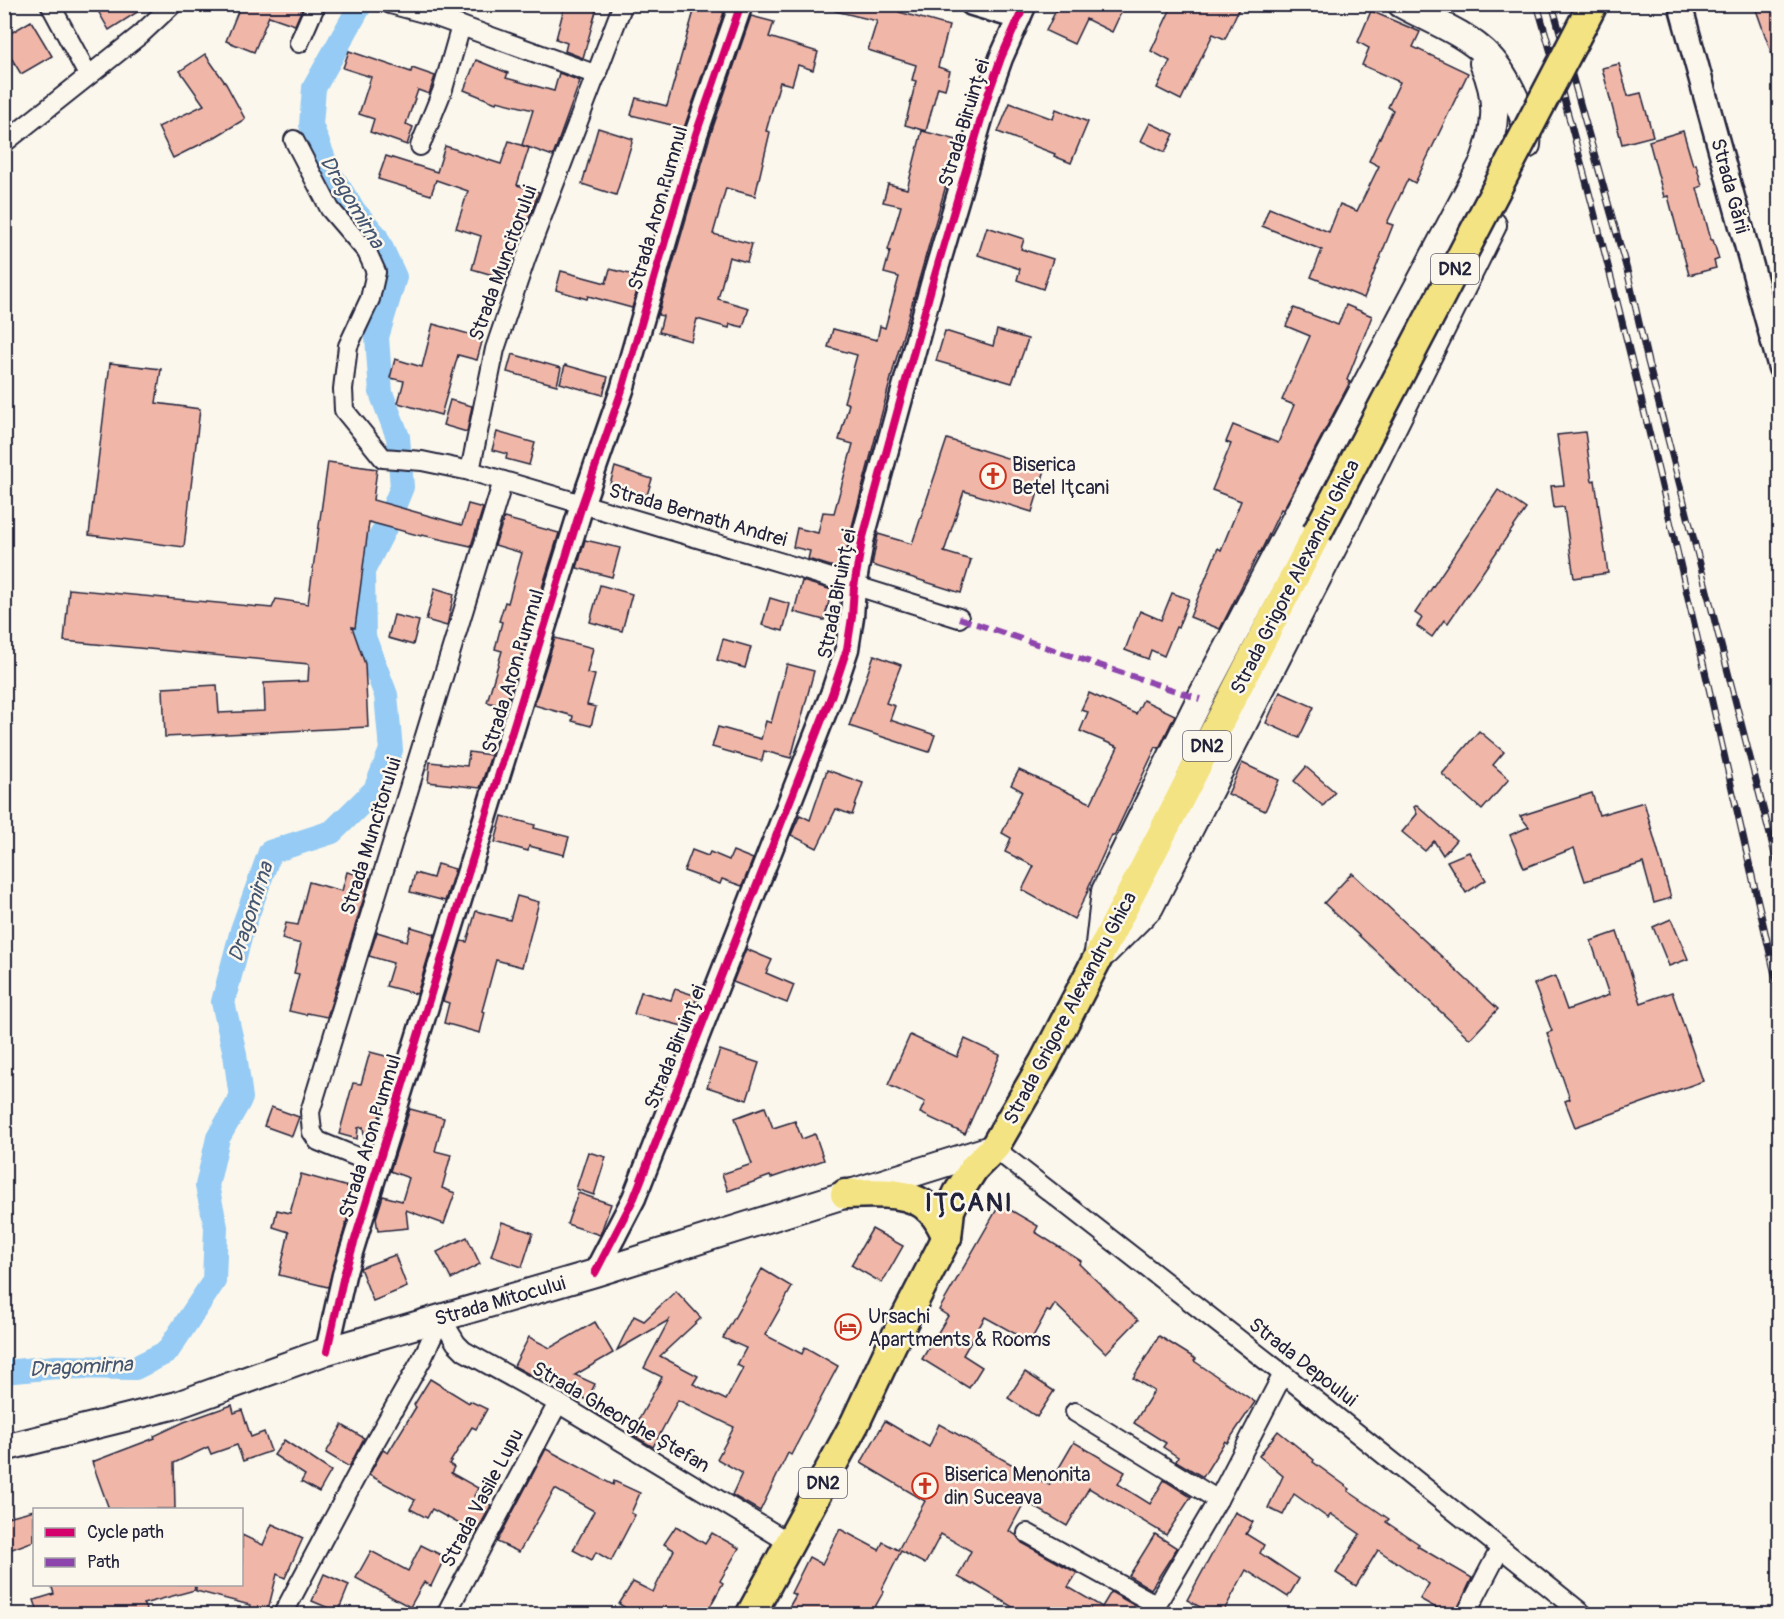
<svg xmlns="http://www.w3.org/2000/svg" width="1784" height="1619" font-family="Pangolin,sans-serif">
<rect width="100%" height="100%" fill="#fbf7ec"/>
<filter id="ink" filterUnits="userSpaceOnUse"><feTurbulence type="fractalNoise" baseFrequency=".0167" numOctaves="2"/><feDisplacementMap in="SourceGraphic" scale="12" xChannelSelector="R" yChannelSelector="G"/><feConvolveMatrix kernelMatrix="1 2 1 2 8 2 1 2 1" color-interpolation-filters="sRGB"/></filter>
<g filter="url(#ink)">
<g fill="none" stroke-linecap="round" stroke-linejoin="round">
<path stroke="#95cbf4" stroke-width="24" d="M4 1372 56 1367 135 1368 167 1352 214 1281 216 1227 207 1186 218 1138 241 1098 235 1054 223 1002 242 930 270 852 332 832 375 790 391 750 386 695 364 637 363 571 386 526 402 487 398 437 381 393 377 337 395 277 376 236 355 212 329 172 311 125 314 88 361 4"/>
</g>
<g fill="#f0b7a9" stroke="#22223b" stroke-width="1.5">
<path d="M94 4H150L109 30Z"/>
<path d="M241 4H304L295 25 269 16 254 52 226 41Z"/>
<path d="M565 4H598L583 58 565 51 567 43 556 39Z"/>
<path d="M696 4 724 12 684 128 631 115 636 98 667 106Z"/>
<path d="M836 4H901L899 12 949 26 938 67 950 71 945 89 938 87 926 131 905 125 916 81 912 80 916 65 868 50 877 21 835 11Z"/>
<path d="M1056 4H1125L1112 32 1086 19 1074 44 1046 31 1058 6Z"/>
<path d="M1173 4H1241L1225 39 1213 34 1181 100 1157 88 1170 61 1151 51Z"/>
<path d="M1754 4H1779V68L1777 69Z"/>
<path d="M1371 11 1420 32 1413 47 1468 73 1415 183 1408 179 1387 223 1393 225 1364 298 1311 277 1322 250 1262 226 1269 208 1329 232 1340 204 1357 211 1379 166 1369 161 1393 110 1388 107 1400 82 1362 65 1369 48 1358 42Z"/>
<path d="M751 16 774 22 769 37 818 52 813 70 798 65 792 85 780 82 766 131 770 132 755 196 726 188 713 234 752 244 747 262 729 257 718 299 749 308 743 327 730 324 729 328 697 319 691 341 659 332 663 316 658 315 710 136Z"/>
<path d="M31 21 52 56 21 74 4 46V37Z"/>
<path d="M349 51 411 72 412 68 435 76 429 94 418 90 406 124 413 127 407 145 370 132 374 119 359 114 371 77 343 68Z"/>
<path d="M205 54 226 84 245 119 215 137 173 158 158 127 204 105 180 71Z"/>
<path d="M476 60 508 73 506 78 554 91 559 73 580 81 553 156 522 145 533 110 497 101 496 103 464 90Z"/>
<path d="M1619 64 1628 96 1641 93 1653 136 1622 144 1602 68Z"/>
<path d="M1010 103 1053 119 1056 109 1088 122 1071 163 1054 156 1055 154 998 132Z"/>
<path d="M1150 123 1174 134 1165 152 1141 141Z"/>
<path d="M598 128 633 139 616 195 582 184Z"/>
<path d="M922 131 961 141 952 169 951 168 895 363 849 538 845 561 840 560 837 568 808 559 810 551 793 547 797 528 818 533 823 512 834 513 853 444 839 440 849 404 844 402 857 355 828 347 833 329 877 340 880 326 885 328 899 277 884 273 890 251 888 250 901 206 883 202 888 184 907 189Z"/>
<path d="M1683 131 1693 165 1696 164 1702 186 1697 188 1711 240H1713L1719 259 1714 261 1716 268 1689 275 1668 196 1664 197 1649 141Z"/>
<path d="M509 141 529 148 517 185 539 192 522 236 519 235 507 279 472 269 481 236 456 228 468 191 436 180 431 195 378 179 386 156 437 172 445 146 501 164Z"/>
<path d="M987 227 1024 239 1021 249 1053 259 1043 289 1017 280 1020 269 978 255Z"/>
<path d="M610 269 641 277 632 308 588 296 587 299 556 290 561 271 606 283Z"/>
<path d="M1346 305 1372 316 1347 380 1350 382 1283 510 1281 509 1260 553 1259 552 1220 629 1190 617 1218 548 1221 550 1241 501 1212 490 1231 444 1226 442 1233 425 1278 443 1294 405 1282 400 1310 336 1286 326 1294 308 1338 325Z"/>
<path d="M433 324 483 338 477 360 458 355 441 415 398 403 404 381 390 378 395 359 422 367Z"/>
<path d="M997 330 1028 339 1012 383 936 361 945 331 993 346Z"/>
<path d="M512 354 561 368 557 385 507 372Z"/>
<path d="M110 363 161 369 156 403 200 409 184 547 89 535Z"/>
<path d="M565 365 608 377 603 395 560 383Z"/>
<path d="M450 400 472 406 467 432 443 425Z"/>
<path d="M497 432 535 443 529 465 506 459 507 454 492 450Z"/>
<path d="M1585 432 1592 481 1595 480 1608 573 1574 578 1564 507 1554 508 1551 486 1564 485 1557 435Z"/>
<path d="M947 439 1045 470 1032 512 964 491 944 552 971 560 961 593 872 565 878 534 912 544Z"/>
<path d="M328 462 377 469 373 500 462 525 468 504 483 508 471 546 422 535 421 536 369 522 355 628 352 627 365 664 368 727 165 737 163 688 217 685 219 713 265 711 264 683 308 681 309 664 64 641 69 589 272 608 276 599 308 604Z"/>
<path d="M615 467 652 479 647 495 610 484Z"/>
<path d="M1498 490 1526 509 1448 623 1444 620 1432 637 1417 626 1422 618 1415 613Z"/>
<path d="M504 518 559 533 505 707 487 702 502 651 495 649 502 622 499 621 505 602 508 603 522 553 495 545Z"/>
<path d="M585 540 620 548 612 577 577 568Z"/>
<path d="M802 581 832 590 824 620 794 612Z"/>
<path d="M600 585 632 594 622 631 590 622Z"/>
<path d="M435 588 454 594 447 626 426 620Z"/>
<path d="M1172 593 1189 599 1178 628 1176 627 1164 656 1151 650 1148 659 1125 650 1140 611 1161 620Z"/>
<path d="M770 598 790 604 783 631 762 625Z"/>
<path d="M394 615 419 621 413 645 388 638Z"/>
<path d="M555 638 593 648 587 673 595 675 587 705 596 707 591 726 572 721 573 716 534 705Z"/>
<path d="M723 639 751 647 745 668 717 660Z"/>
<path d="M874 655 901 665 886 703 895 706 890 720 935 735 929 752 849 726Z"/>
<path d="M787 664 814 671 791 758 764 751 762 761 712 747 718 727 761 739 766 721 771 723Z"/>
<path d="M1280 692 1314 707 1299 738 1266 723Z"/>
<path d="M1089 693 1136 714 1143 700 1175 715 1159 748 1156 747 1114 836 1112 835 1088 888 1089 889 1074 919 1022 890 1034 866 1005 852 1011 838 1002 833 1022 791 1011 785 1019 770 1091 803 1118 747 1080 731 1088 712 1081 710Z"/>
<path d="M1479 731 1504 752 1493 765 1509 779 1482 810 1442 774Z"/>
<path d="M469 752 491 755 480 788 428 782 430 762 467 766Z"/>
<path d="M1242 763 1279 780 1265 811 1228 794Z"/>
<path d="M1306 767 1335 792 1323 806 1294 781Z"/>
<path d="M827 770 863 783 852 815 836 809 817 848 791 835 800 815 810 820Z"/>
<path d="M1592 793 1599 815 1644 802 1671 898 1654 903 1643 863 1585 881 1574 848 1524 868 1510 835 1529 827 1520 816Z"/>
<path d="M1417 805 1456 840 1443 855 1434 841 1425 851 1402 832 1417 814 1414 807Z"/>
<path d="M502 816 535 825 534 828 569 837 564 855 529 846 528 851 495 842Z"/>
<path d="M692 850 708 856 710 852 729 860 733 851 753 859 742 886 722 879 720 884 684 871Z"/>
<path d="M1469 852 1486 880 1466 893 1447 861Z"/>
<path d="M437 864 455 869 445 901 410 892 415 873 433 878Z"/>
<path d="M347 872 370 878 327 1017 307 1013 306 1015 289 1011 299 974 294 973 301 944 282 939 286 923 298 925 309 882 342 891Z"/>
<path d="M1352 873 1498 1009 1470 1039 1324 903Z"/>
<path d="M517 896 539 902 522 967 496 960 482 1011 485 1012 480 1033 444 1023 449 1003 443 1001 461 941 467 942 476 911 510 920Z"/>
<path d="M1671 919 1688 959 1669 966 1653 927Z"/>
<path d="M411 927 435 934 417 994 386 986 393 963 369 956 377 932 407 941Z"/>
<path d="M1617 932 1641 1003 1672 992 1703 1081 1575 1127 1565 1101 1570 1099 1547 1033 1552 1031 1534 984 1555 976 1567 1010 1609 995 1591 941Z"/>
<path d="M746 949 772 960 766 973 794 985 787 1003 733 982Z"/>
<path d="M675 989 697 996 687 1027 634 1014 641 992 671 1000Z"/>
<path d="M910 1035 957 1057 965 1039 1000 1055 965 1134 920 1113 925 1102 888 1085Z"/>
<path d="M720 1050 759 1063 747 1100 707 1087Z"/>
<path d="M370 1052 397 1059 369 1150 366 1148 363 1127 358 1128 357 1139 339 1134 353 1083 361 1084Z"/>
<path d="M271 1107 299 1117 292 1136 264 1126Z"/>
<path d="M765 1107 773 1128 795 1121 802 1139 815 1134 824 1160 771 1178 770 1176 728 1191 722 1174 752 1164 735 1118Z"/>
<path d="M410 1109 444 1118 435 1151 451 1155 442 1188 455 1193 444 1224 406 1210 408 1228 378 1231 376 1218 383 1196 402 1201 409 1178 390 1171Z"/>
<path d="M588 1152 606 1157 594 1195 576 1189Z"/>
<path d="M301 1174 352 1188 350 1209 328 1287 279 1275 289 1232 273 1227 277 1210 290 1213Z"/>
<path d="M578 1193 611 1204 600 1235 567 1224Z"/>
<path d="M1000 1204 1038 1226 1035 1232 1081 1261 1079 1264 1138 1320 1106 1353 1055 1304 1050 1312 1047 1311 1030 1342 985 1317 963 1355 982 1367 969 1388 922 1359 948 1316 939 1310Z"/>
<path d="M502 1222 533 1233 522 1267 491 1256Z"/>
<path d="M872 1229 903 1246 882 1283 851 1265Z"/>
<path d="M467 1237 480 1264 451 1279 437 1252Z"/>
<path d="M395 1255 407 1287 373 1301 360 1268Z"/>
<path d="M762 1269 792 1287 765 1335 802 1354 805 1347 838 1366 791 1455 788 1453 760 1511 732 1495 742 1473 717 1459 734 1427 678 1400 653 1447 631 1434 662 1377 644 1368 669 1320 617 1350 634 1316 644 1321 676 1291 701 1318 660 1356 698 1376 693 1384 726 1400 743 1368 737 1365 746 1348 723 1338Z"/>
<path d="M595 1322 613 1353 575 1375 595 1384 587 1400 542 1377 540 1380 514 1366 529 1337 550 1348Z"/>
<path d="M1159 1336 1196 1359 1194 1361 1255 1402 1227 1443 1225 1441 1203 1477 1176 1461 1178 1457 1163 1447 1166 1443 1134 1423 1154 1391 1133 1378Z"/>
<path d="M1025 1372 1054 1391 1037 1417 1008 1398Z"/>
<path d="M430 1379 469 1403 470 1401 487 1409 476 1429 472 1427 449 1464 454 1467 451 1473 478 1488 474 1496 491 1505 476 1533 432 1509 427 1518 410 1509 415 1500 369 1475 383 1450 388 1453 416 1407 414 1405Z"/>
<path d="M232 1405 234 1413 242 1410 251 1437 264 1432 271 1451 243 1461 237 1445 211 1454 208 1447 174 1463 175 1509H109L92 1462 155 1438 154 1436 184 1422Z"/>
<path d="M885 1421 929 1447 939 1424 1049 1485 1074 1442 1125 1472 1118 1484 1150 1504 1164 1480 1191 1497 1166 1535 1089 1488 1067 1526 1025 1501 1009 1531 1016 1535 1022 1543 1077 1573 1068 1587 1102 1607 1111 1592 1139 1608 1136 1614H1024L974 1584 973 1585 958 1577 971 1551 941 1534 925 1564 901 1551 882 1589 884 1591 871 1614H785L796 1595 791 1593 809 1557 822 1564 840 1529 879 1550 883 1542 898 1550 925 1501 861 1463Z"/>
<path d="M342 1425 364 1438 349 1467 326 1453Z"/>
<path d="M1278 1431 1314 1460 1313 1462 1350 1489 1348 1491 1389 1519 1386 1522 1419 1544 1417 1546 1472 1578 1455 1614H1447L1420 1599 1429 1584 1378 1550 1356 1586 1336 1573 1360 1534 1331 1514 1328 1518 1294 1494 1283 1515 1268 1508 1283 1476 1259 1456Z"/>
<path d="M284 1440 331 1471 319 1492 301 1482 305 1475 274 1455Z"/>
<path d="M546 1449 613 1485 614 1481 640 1493 631 1513 635 1515 611 1561 596 1552 592 1560 573 1550 594 1511 555 1489 519 1552 497 1542Z"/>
<path d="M34 1510V1541L4 1552V1518Z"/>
<path d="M1235 1512 1253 1522 1246 1534 1264 1545 1260 1553 1299 1579 1288 1597 1246 1570 1222 1614H1213L1187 1600Z"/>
<path d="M272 1524 303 1538 285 1578 277 1574 267 1614H248L250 1605 196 1591V1584H242V1535L263 1545Z"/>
<path d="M676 1526 705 1544 712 1533 739 1548 720 1581 723 1583 706 1614H636L619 1604 633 1582 653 1592 674 1550 664 1544Z"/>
<path d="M1155 1534 1177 1548 1151 1589 1129 1576Z"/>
<path d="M421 1545 445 1557 431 1586 424 1582 410 1607 356 1578 371 1551 408 1571Z"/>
<path d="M324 1574 349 1585 338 1612 312 1601Z"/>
<path d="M51 1584H194L195 1590 143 1604 149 1614H39L34 1600 54 1594Z"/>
</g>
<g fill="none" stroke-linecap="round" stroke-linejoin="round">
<g stroke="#22223b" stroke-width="22">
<g id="minor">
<path d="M50 4 88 75"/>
<path d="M390 4 431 15 597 75"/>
<path d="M299 43 316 4"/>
<path d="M294 140 330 209 367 252 376 272 370 299 348 346 343 389 344 410 383 458 422 461 470 471 789 565 959 618"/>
<path d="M4 143 140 35 173 4"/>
<path d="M420 146 443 89 461 26"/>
<path d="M470 471 495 349 526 258 623 4"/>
<path d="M994 1148 1283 1374 1583 1614"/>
<path d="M379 1166 318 1141 312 1132 310 1112 503 481"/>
<path d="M441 1318 456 1343 464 1351 558 1403 790 1543"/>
<path d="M1075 1412 1218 1500"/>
<path d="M1027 1533 1157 1605"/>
<path d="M283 1614 367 1456 422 1359 441 1318"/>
<path d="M446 1614 558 1403"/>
<path d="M1151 1614 1218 1500 1283 1374"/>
<path d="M1466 1614 1500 1549"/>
</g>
</g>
<g stroke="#22223b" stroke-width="27">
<g id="tertiary">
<path d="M972 4 1019 18"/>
<path d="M1680 4 1780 368"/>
<path d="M595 1273 634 1198 832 694 847 649 852 617 854 587 862 541 932 285 989 92 1001 58 1025 4"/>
<path d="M327 1351 344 1275 582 505 622 390 696 134 741 4"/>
</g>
</g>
<g stroke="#22223b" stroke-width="30">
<g id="secondary">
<path d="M1401 4C1430 20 1466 33 1489 57 1501 69 1509 85 1516 100 1523 114 1529 129 1527 145"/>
<path d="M1105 952 1150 907 1338 538 1493 225"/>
<path d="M1098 953 1105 891 1200 699 1483 163C1497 126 1499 100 1483 63"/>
<path d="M4 1448 177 1405 327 1351 595 1273 994 1148"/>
</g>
</g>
<g stroke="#22223b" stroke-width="33">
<g id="primary">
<path d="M845 1194C872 1193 913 1189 932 1212 939 1219 943 1229 947 1237"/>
<path d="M751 1614 855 1423 892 1344 947 1237 950 1210 958 1193 974 1168 994 1148 1044 1062 1317 533"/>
</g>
</g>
<use href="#minor" stroke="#fbf7ec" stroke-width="18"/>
<use href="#tertiary" stroke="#fbf7ec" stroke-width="22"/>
<use href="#secondary" stroke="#fbf7ec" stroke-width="26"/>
<use href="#primary" stroke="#f4e382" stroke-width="28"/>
<g stroke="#22223b" stroke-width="7">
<g id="rail">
<path d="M1537 4C1632 331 1702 665 1780 996"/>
<path d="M1552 4 1627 270 1648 362 1780 874"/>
</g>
</g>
<use href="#rail" stroke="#fbf7ec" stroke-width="4.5" stroke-dasharray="14" stroke-linecap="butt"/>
<g stroke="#22223b" stroke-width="33" stroke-linecap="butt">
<path id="primary-bridge" d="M1317 533 1593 4"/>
</g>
<use href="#primary-bridge" stroke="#f4e382" stroke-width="28"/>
<path stroke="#8e44ad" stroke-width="6" stroke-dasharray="12 6" stroke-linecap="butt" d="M959 618 1200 699"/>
<g stroke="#fbf7ec" stroke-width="11">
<g id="cycleway">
<path d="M595 1273 634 1198 832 694 847 649 852 617 854 587 862 541 932 285 989 92 1001 58 1025 4"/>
<path d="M327 1351 344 1275 582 505 622 390 696 134 741 4"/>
</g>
</g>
<use href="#cycleway" stroke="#d6006c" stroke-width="8"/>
</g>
</g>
<defs>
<g id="church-ring" transform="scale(1.35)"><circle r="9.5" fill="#fbf7ec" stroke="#c8321e" stroke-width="1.5"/><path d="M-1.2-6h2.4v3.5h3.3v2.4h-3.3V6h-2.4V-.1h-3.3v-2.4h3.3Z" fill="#c8321e"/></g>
<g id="hotel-ring" transform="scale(1.35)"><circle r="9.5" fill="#fbf7ec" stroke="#c8321e" stroke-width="1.5"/><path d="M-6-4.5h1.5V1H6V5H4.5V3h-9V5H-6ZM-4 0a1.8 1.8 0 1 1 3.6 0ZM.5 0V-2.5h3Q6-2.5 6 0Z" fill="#c8321e"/></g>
</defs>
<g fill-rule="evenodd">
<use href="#church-ring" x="993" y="476"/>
<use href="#hotel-ring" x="848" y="1327"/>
<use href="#church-ring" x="925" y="1486"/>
</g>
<g text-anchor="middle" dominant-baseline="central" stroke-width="5" stroke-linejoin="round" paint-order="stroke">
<g fill="#fbf7ec" stroke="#636270" stroke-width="1.5">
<rect x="1431" y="254" width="48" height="30" rx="4.5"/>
<rect x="1183" y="731" width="48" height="30" rx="4.5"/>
<rect x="799" y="1468" width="48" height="30" rx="4.5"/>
</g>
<g font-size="18" font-weight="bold" fill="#22223b">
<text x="1455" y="269">DN2</text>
<text x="1207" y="746">DN2</text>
<text x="823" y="1483">DN2</text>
</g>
<g font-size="20" fill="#22223b" stroke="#fbf7ec">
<text transform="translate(964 123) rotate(-73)">Strada Biruinței</text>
<text transform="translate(1730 186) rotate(75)">Strada Gării</text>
<text transform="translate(658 208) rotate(-74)">Strada Aron Pumnul</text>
<text transform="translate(503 263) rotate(-70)">Strada Muncitorului</text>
<text transform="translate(698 515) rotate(16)">Strada Bernath Andrei</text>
<text transform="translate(1295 577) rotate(-63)">Strada Grigore Alexandru Ghica</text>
<text transform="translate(837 594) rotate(-79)">Strada Biruinței</text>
<text transform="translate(513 671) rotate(-73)">Strada Aron Pumnul</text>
<text transform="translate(371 836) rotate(-73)">Strada Muncitorului</text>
<text transform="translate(1070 1008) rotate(-62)">Strada Grigore Alexandru Ghica</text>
<text transform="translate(675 1047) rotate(-68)">Strada Biruinței</text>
<text transform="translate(370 1136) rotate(-73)">Strada Aron Pumnul</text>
<text transform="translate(500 1301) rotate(-16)">Strada Mitocului</text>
<text transform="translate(1303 1362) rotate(38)">Strada Depoului</text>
<text transform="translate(621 1417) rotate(30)">Strada Gheorghe Ștefan</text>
<text transform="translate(482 1498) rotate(-62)">Strada Vasile Lupu</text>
</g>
<g font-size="20" fill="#22223b" stroke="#fbf7ec" text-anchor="start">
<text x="1012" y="464">Biserica<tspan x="1012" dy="23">Betel Iţcani</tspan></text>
<text x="868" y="1316">Ursachi<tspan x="868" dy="23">Apartments &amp; Rooms</tspan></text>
<text x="944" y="1474">Biserica Menonita<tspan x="944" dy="23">din Suceava</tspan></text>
</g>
<g font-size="21" font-style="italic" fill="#445572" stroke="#fbf7ec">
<text transform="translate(352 202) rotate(59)">Dragomirna</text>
<text transform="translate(251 912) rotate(-72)">Dragomirna</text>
<text transform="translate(81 1367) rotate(-3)">Dragomirna</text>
</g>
<g font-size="26" font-weight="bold" letter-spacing="1.5" fill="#22223b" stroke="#fbf7ec">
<text x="969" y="1203">IȚCANI</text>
</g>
</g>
<rect width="1784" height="1619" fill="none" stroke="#fbf7ec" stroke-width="24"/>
<rect x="12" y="12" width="1760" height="1595" fill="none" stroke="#22223b" stroke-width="2" filter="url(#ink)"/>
<rect x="33" y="1508" width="210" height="78" fill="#fbf7ec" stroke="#a4a2a5" stroke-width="1.5"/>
<rect x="45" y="1528" width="30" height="9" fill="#d6006c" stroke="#a4a2a5" stroke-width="1.5"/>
<text x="87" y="1538" font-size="18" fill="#22223b">Cycle path</text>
<rect x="45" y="1558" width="30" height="9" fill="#8e44ad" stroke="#a4a2a5" stroke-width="1.5"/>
<text x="87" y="1568" font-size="18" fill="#22223b">Path</text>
</svg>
